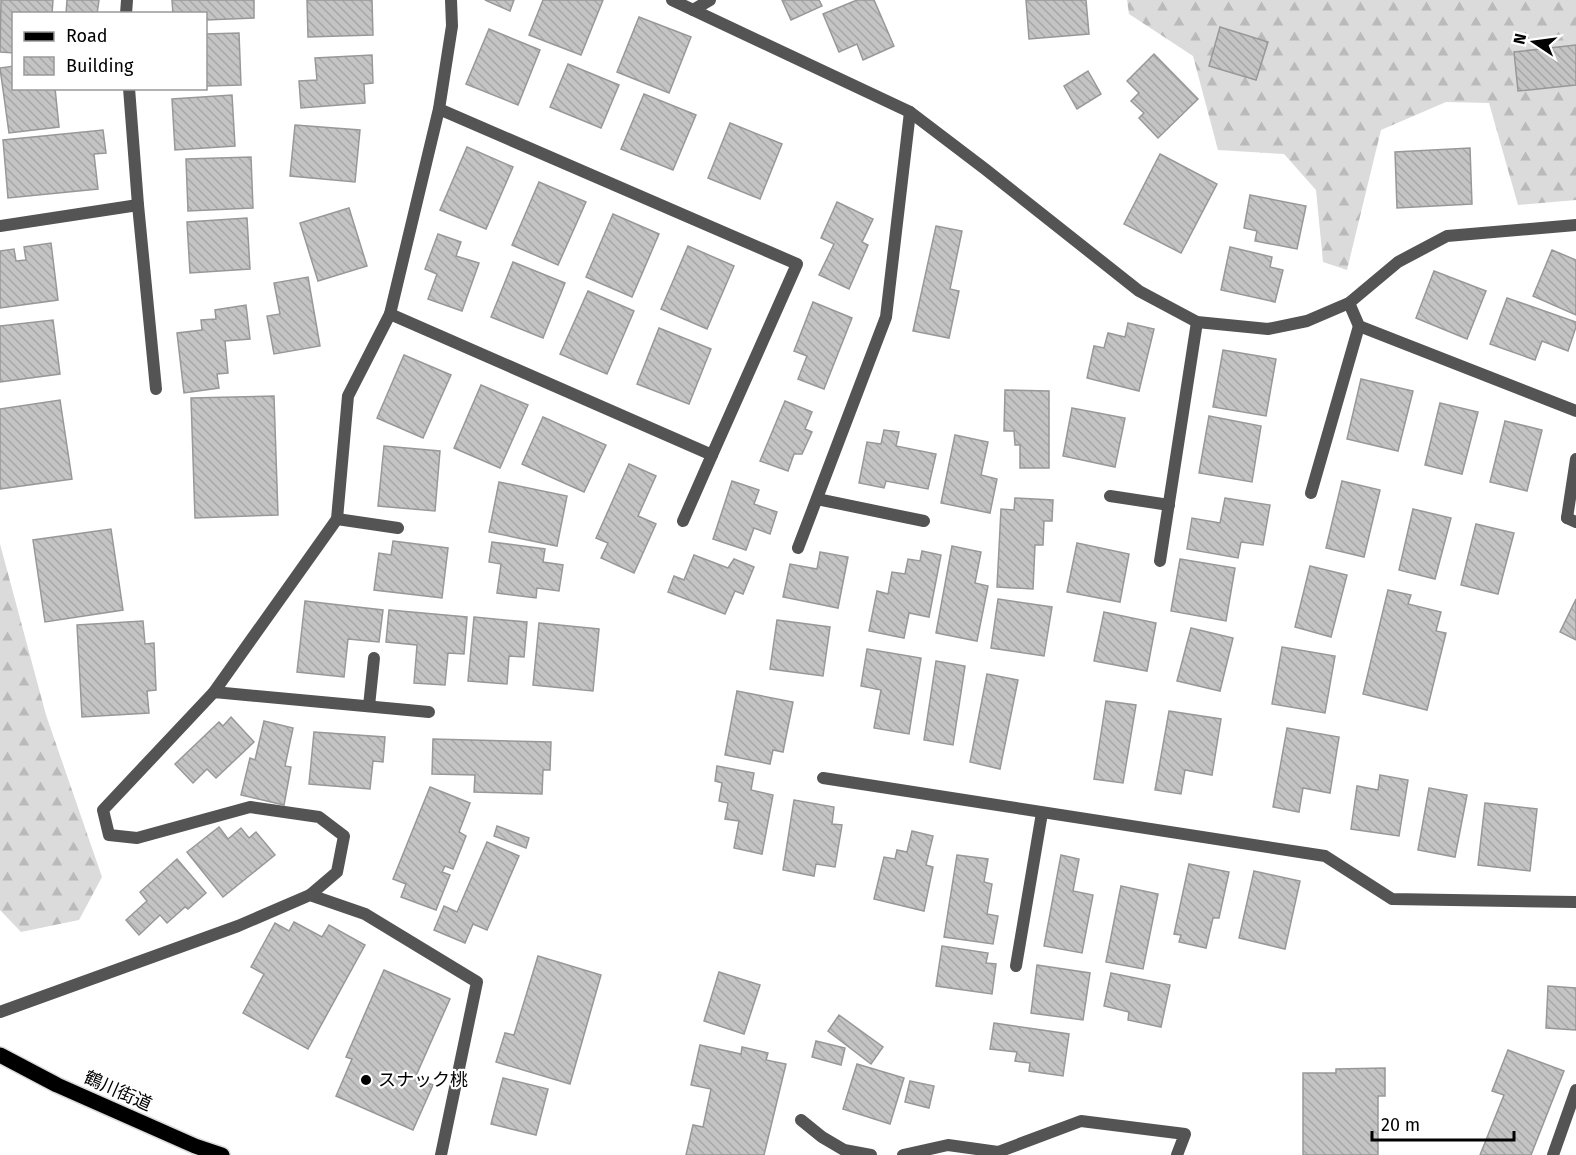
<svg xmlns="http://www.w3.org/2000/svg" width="1576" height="1155" font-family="'Fira Sans','Noto Sans JP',sans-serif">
<defs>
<pattern id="forest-firs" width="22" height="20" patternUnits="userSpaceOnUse" patternTransform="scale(1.5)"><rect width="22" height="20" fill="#dbdbdb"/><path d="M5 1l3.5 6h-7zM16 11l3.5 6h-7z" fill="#bababa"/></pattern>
<pattern id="building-back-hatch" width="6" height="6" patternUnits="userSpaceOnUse" patternTransform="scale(1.5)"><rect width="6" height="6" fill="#c4c4c4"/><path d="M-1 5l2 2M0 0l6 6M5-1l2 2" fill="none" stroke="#a7a7a7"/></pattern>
</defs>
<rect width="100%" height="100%" fill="#fff"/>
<g fill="url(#forest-firs)">
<path d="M1127 0H1576V200L1518 205 1489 103 1446 102 1381 130 1347 270 1323 262 1316 190 1284 154 1218 150 1193 56 1129 14Z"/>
<path d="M0 544 46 715 102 877 79 920 21 932 0 910Z"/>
</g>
<g fill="url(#building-back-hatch)" stroke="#989898" stroke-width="1.5">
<path d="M1 0H53L52 14H14V53L0 52Z"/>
<path d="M67 0H99L97 14H66Z"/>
<path d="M172 0H254V18L206 20V14H173Z"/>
<path d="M307 0H372L373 35 308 37Z"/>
<path d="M485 0H514L510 11Z"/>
<path d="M543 0H603L581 55 529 35Z"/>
<path d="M782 0H819L822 6 791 20Z"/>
<path d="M857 0H874L894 46 863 60 857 44 839 52 823 14Z"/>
<path d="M1026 0H1086L1089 34 1029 39Z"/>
<path d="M639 17 691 37 669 93 617 72Z"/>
<path d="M1220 27 1268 42 1256 80 1209 66Z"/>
<path d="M489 29 540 50 518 105 466 84Z"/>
<path d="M239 33 241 85 206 86V34Z"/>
<path d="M1576 45V85L1518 91 1514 52Z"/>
<path d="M1154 54 1198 99 1158 138 1139 118 1144 113 1131 101 1139 93 1127 81Z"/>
<path d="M372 55 373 83 364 84 365 103 301 108 299 81 317 80 315 58Z"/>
<path d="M568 64 619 85 601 128 550 107Z"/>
<path d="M14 66V88H55L59 127 9 133 0 68Z"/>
<path d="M1088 71 1101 94 1077 109 1064 86Z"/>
<path d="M644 94 696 115 673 170 621 149Z"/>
<path d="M232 95 235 146 175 150 172 99Z"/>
<path d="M730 123 782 144 760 199 708 178Z"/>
<path d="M295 125 360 130 355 182 290 176Z"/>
<path d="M103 130 106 153 94 154 98 189 8 198 3 140Z"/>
<path d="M467 147 513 167 486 229 440 210Z"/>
<path d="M1470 148 1472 204 1397 208 1395 152Z"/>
<path d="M1160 154 1217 184 1181 253 1124 224Z"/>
<path d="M251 157 253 208 188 211 186 159Z"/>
<path d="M539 182 586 202 558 265 512 245Z"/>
<path d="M1250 195 1306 206 1297 249 1255 241 1257 231 1244 228Z"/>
<path d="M837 202 873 219 862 242 868 245 849 289 819 275 834 244 821 238Z"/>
<path d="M349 208 367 266 318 281 300 223Z"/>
<path d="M613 214 659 234 632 297 586 277Z"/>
<path d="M247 218 250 269 190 273 187 222Z"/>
<path d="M936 226 962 231 950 289 959 291 949 338 913 331Z"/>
<path d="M438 234 461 242 456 256 479 263 462 311 428 299 437 274 425 269Z"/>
<path d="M51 243 58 300 0 308V251L14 249 16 261 26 260 24 247Z"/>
<path d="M688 246 734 266 707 329 661 309Z"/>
<path d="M1230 247 1272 257 1270 267 1283 270 1275 302 1221 290Z"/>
<path d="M1552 250 1576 260V315L1533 296Z"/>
<path d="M513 262 565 283 543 338 491 317Z"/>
<path d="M1434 271 1486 291 1467 339 1416 318Z"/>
<path d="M308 277 320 346 274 354 267 316 280 314 274 283Z"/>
<path d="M588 291 634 311 607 374 560 354Z"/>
<path d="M1507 298 1576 322V327L1568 351 1542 341 1535 360 1490 344Z"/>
<path d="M813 302 852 318 824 389 798 379 807 356 794 351Z"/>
<path d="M246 305 250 339 225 341 228 373 217 374 219 388 184 393 177 333 202 330 201 320 216 319 215 310Z"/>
<path d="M53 320 60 374 0 382V326Z"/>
<path d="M1128 323 1154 329 1139 391 1087 378 1094 346 1104 348 1108 333 1125 337Z"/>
<path d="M659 328 711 349 689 404 637 384Z"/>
<path d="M1223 350 1276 359 1266 416 1213 407Z"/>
<path d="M404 355 451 375 423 438 377 418Z"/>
<path d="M1361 379 1413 391 1398 451 1347 439Z"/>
<path d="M481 385 528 405 500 468 454 448Z"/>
<path d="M1005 390 1049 391V468H1020V445H1015L1014 431H1004Z"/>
<path d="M274 396 278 515 195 518 191 398Z"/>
<path d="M60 400 72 479 0 489V409Z"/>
<path d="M785 401 812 412 805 429 812 432 802 454H794L788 471 760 461Z"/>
<path d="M1440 403 1478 412 1462 474 1425 465Z"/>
<path d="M1072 408 1125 418 1115 467 1063 456Z"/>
<path d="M1209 416 1261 426 1252 482 1199 473Z"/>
<path d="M543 417 606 445 584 492 522 464Z"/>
<path d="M1505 421 1542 430 1527 491 1490 482Z"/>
<path d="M884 430 899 432 896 446 936 454 928 489 886 481 884 488 859 483 867 442 881 444Z"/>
<path d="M955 435 988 442 981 475 997 479 990 513 941 503Z"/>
<path d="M384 446 440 451 435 511 378 506Z"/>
<path d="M629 464 656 476 638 516 656 524 634 573 601 558 608 543 596 538Z"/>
<path d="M732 481 759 490 754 504 777 512 770 534 754 528 746 550 713 539Z"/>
<path d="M1342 481 1380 490 1364 557 1326 548Z"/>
<path d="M499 482 567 496 557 546 489 532Z"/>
<path d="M1015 498 1053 500 1052 521H1044L1043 545H1035L1033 589 997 587 1001 509 1014 510Z"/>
<path d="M1225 498 1270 505 1263 545 1241 542 1238 558 1187 549 1192 518 1220 523Z"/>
<path d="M1413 509 1451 518 1435 579 1399 570Z"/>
<path d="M1476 524 1514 533 1498 594 1461 585Z"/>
<path d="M111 529 123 610 45 622 33 540Z"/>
<path d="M393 541 448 548 442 598 374 590 379 553 391 555Z"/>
<path d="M492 542 545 549 543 562 563 565 559 591 537 588 536 598 497 593 501 564 489 562Z"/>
<path d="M1077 543 1129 554 1120 602 1067 592Z"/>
<path d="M952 546 981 552 975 583 988 586 977 641 936 633Z"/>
<path d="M922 551 941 555 929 617 909 613 904 638 869 631 877 591 888 594 892 572 905 574 908 559 920 561Z"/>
<path d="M820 552 848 557 838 608 783 597 790 564 817 569Z"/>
<path d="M694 555 728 568 734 559 754 567 743 594 735 591 725 614 668 592 674 576 684 580Z"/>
<path d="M1180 559 1235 568 1226 621 1171 611Z"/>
<path d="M1310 566 1347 575 1331 637 1295 627Z"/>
<path d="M1388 590 1411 595 1408 604 1441 612 1436 631 1446 633 1427 710 1363 694Z"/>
<path d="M998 599 1052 607 1044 656 991 648Z"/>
<path d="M1576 599V640L1560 632Z"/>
<path d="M305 601 383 610 379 642 348 639 344 677 297 672Z"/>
<path d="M389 610 467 617 464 654 448 653 445 685 414 683 417 645 386 642Z"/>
<path d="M1104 612 1156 623 1147 671 1094 661Z"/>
<path d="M474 617 527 622 524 657 509 656 507 684 468 681Z"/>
<path d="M777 620 830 627 823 676 770 669Z"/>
<path d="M143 621 145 644 154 643 156 690 147 691 149 713 82 717 77 625Z"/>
<path d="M539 623 599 629 593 691 533 685Z"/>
<path d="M1191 628 1233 638 1220 691 1177 681Z"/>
<path d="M1282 647 1335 656 1325 713 1272 704Z"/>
<path d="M867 649 921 658 909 734 874 728 881 690 861 686Z"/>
<path d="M936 661 965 666 953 745 924 740Z"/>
<path d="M987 674 1018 680 1000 769 970 762Z"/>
<path d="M737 691 793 702 783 752 773 750 770 764 725 755Z"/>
<path d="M1106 701 1136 705 1123 783 1094 779Z"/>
<path d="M1169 711 1221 719 1212 775 1185 770 1181 794 1155 790Z"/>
<path d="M231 717 254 742 216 778 207 769 193 783 175 764 219 722 223 726Z"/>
<path d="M264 721 293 728 285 766 291 767 284 805 241 795 250 758 255 760Z"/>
<path d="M1287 728 1339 737 1330 793 1303 788 1299 812 1273 807Z"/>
<path d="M314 732 385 737 383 762 373 761 370 789 309 784Z"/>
<path d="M433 739 551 742 550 770H543L542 794 474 792 475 775 432 774Z"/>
<path d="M717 766 754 773 751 790 773 795 762 854 734 848 739 821 725 819 728 803 719 801 722 783 715 781Z"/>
<path d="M1380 775 1408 780 1399 836 1351 829 1357 786 1378 790Z"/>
<path d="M430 787 470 803 459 832 466 836 453 869 445 866 442 872 450 875 436 910 401 897 406 884 393 879Z"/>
<path d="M1429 788 1467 795 1455 857 1418 850Z"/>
<path d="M794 800 834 807 832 824 842 825 835 867 816 864 814 876 783 870Z"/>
<path d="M1485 803 1537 809 1530 871 1478 865Z"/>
<path d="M497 826 529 838 526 848 494 836Z"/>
<path d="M219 827 228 839 241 828 249 838 256 832 275 855 223 897 187 852Z"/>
<path d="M912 831 933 836 926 865 933 867 924 911 874 899 884 857 895 859 897 850 907 852Z"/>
<path d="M487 842 519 856 487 930 473 924 465 943 434 930 444 906 457 912Z"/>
<path d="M957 855 988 859 984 882 992 884 987 914 998 916 993 944 944 937Z"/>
<path d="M1061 855 1079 859 1073 891 1093 895 1082 953 1044 946Z"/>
<path d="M177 859 206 893 188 909 185 907 167 923 160 915 139 935 126 920 147 901 140 892Z"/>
<path d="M1189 864 1229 872 1219 918H1213L1206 948 1179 942 1181 935 1174 934Z"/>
<path d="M1254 871 1300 881 1285 949 1239 938Z"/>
<path d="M1121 886 1158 894 1143 969 1106 962Z"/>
<path d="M294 922 322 937 329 925 365 945 308 1049 243 1013 264 974 251 967 275 923 289 931Z"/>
<path d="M942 946 988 953 986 963 996 964 992 994 936 986Z"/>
<path d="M538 956 601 975 570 1084 496 1062 505 1033 514 1035Z"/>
<path d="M1037 965 1090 973 1083 1020 1031 1013Z"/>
<path d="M384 970 450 999 415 1078 433 1085 413 1130 336 1096 352 1059 346 1057Z"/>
<path d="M719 972 760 985 744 1034 704 1021Z"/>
<path d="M1111 973 1170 985 1161 1027 1128 1020 1129 1012 1104 1006Z"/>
<path d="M1548 986 1576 988V1030L1546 1028Z"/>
<path d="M839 1015 883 1047 871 1064 828 1031Z"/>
<path d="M994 1023 1069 1034 1063 1076 1029 1071 1030 1063 1015 1061 1017 1052 990 1049Z"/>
<path d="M816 1041 845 1048 841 1065 812 1057Z"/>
<path d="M700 1045 741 1054 742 1047 768 1053 766 1060 786 1064 764 1155H686L693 1125 703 1127 711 1089 691 1085Z"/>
<path d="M1508 1050 1564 1071 1531 1155H1480L1504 1095 1492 1091Z"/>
<path d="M857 1064 904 1078 890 1124 843 1109Z"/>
<path d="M1385 1068V1096H1378V1155H1303V1073H1336V1069Z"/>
<path d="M503 1078 548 1089 536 1135 491 1124Z"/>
<path d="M910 1081 934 1086 929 1108 905 1102Z"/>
</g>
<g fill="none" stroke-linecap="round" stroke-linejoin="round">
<g stroke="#dbdbdb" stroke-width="18">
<path id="primary" d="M0 1055 57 1085 195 1146 222 1155"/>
</g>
<g stroke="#545454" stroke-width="12">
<path d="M0 226 138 205"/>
<path d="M1349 303 1359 326 1576 411"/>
<path d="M1311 493 1359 326"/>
<path d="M1110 496 1169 505"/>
<path d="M817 499 924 521"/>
<path d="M1567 518 1576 459"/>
<path d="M337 519 398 528"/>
<path d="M798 548 886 317 910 112"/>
<path d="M1160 561 1197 322"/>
<path d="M369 706 374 658"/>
<path d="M310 895 337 872 344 836 319 817 250 807 137 838 109 835 103 810 214 692 429 712"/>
<path d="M1016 966 1042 813"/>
<path d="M0 1012 238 926 310 895 365 914 477 982 441 1155"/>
<path d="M801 1120 822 1137 844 1150 871 1155"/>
<path d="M903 1155 948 1145 998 1152 1081 1121 1185 1134 1177 1155"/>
</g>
<g stroke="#545454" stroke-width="12">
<path d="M672 0 910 112 985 169 1139 291 1197 322 1268 329 1307 321 1349 303 1398 262 1447 236 1576 225"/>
<path d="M693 10 710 0"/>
<path d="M126 14 127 0"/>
<path d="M129 88 138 205 156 389"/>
<path d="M390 314 712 455 797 264 439 109"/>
<path d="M1567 518 1576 522"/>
<path d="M683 521 712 455"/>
<path d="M214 692 337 519 348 396 390 314 439 109 452 26 451 0"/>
<path d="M823 778 1325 856 1392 899 1576 902"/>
<path d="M1553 1155 1576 1090"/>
</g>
<use href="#primary" stroke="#000" stroke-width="15"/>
</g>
<circle fill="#000" stroke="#fff" stroke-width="2" cx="366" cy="1080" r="6"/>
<g text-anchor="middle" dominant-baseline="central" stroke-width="4.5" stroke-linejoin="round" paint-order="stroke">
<g font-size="18" fill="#000" stroke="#fff" text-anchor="start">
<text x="378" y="1080">スナック桃</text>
</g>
<g font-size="18" fill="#000" stroke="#fff">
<text transform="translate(118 1091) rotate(24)">鶴川街道</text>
</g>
</g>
<rect x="12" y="12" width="195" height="78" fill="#ffffff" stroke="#999999" stroke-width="1.5"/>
<rect x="24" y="32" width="30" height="9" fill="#000000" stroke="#999999" stroke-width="1.5"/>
<text x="66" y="42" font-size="18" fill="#000000">Road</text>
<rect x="24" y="57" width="30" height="18" fill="url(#building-back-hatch)" stroke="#999999" stroke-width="1.5"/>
<text x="66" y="72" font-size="18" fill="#000000">Building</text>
<g transform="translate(1534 42) rotate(283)" stroke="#ffffff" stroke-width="4.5" paint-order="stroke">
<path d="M0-4.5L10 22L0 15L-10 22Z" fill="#000000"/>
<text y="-9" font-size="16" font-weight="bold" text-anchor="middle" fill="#000000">N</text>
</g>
<path d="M1372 1131v9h142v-9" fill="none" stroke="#000000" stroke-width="3"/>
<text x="1381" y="1131" font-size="18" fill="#000000" stroke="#ffffff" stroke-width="4.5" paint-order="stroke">20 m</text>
</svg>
